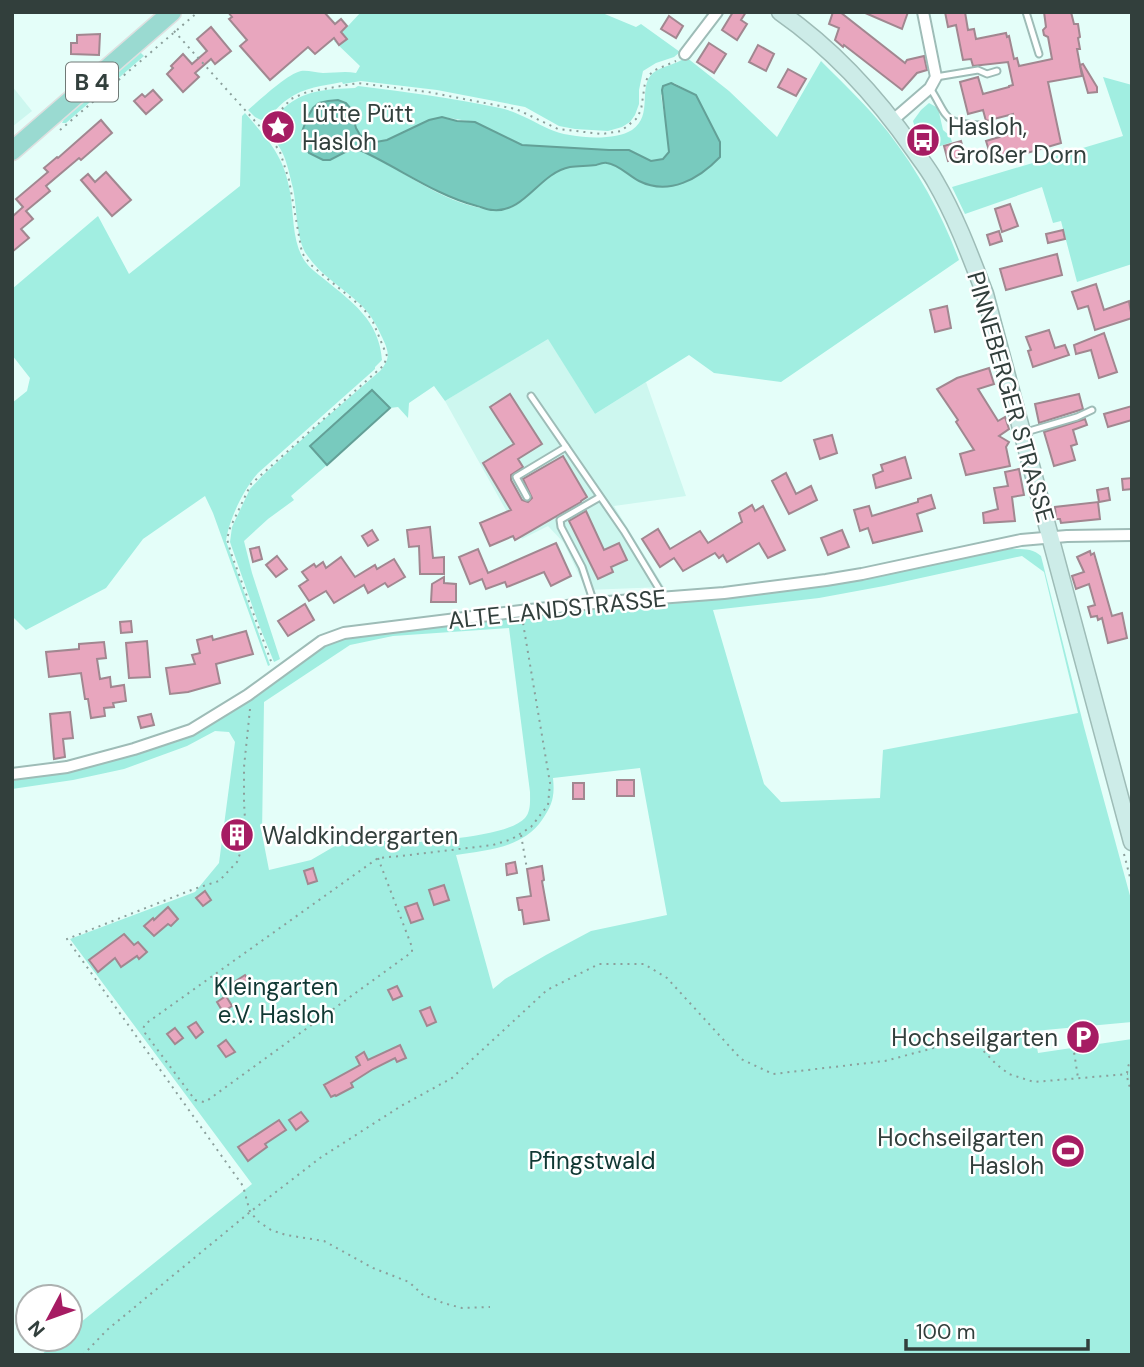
<svg xmlns="http://www.w3.org/2000/svg" width="1144" height="1367" font-family="'DM Sans',sans-serif">
<rect width="100%" height="100%" fill="#e4fef9"/>
<g fill="#cdf7ef">
<path d="M12 86 32 111 12 127Z"/>
<path d="M548 338 595 414 646 382 686 496 614 506 664 587 586 590 564 543 548 526 522 539 445 401Z"/>
</g>
<g fill="#a1eee1" fill-rule="evenodd">
<path d="M361 12H600L636 27 641 24 680 52 674 57 656 63 643 71 639 90V104L635 115 630 122 622 127 608 131 575 129 559 126 525 107 437 90 361 81 343 84 342 82C322 86 305 87 288 99 278 105 273 116 261 120L255 117 248 110C260 100 287 74 301 71 308 70 316 73 323 73 335 73 345 71 356 73L360 66 334 41Z"/>
<path d="M140 52 144 56 113 83 111 82 109 78Z"/>
<path d="M686 57 729 91 777 137 821 61C844 84 868 107 888 132 918 171 942 214 959 260L781 382 714 373 689 355 595 414 548 339 445 401 434 386 409 403 408 418 398 407 390 408 372 390 310 446 327 465 291 496 294 500 268 519 244 541 252 573 280 659 274 662 259 625 230 542 232 527 250 489 262 476 321 422 380 371C391 358 389 352 382 337 377 326 371 315 362 306 345 289 321 276 307 255 296 240 297 207 293 188 290 177 287 161 282 152 279 145 271 137 270 129 270 121 276 116 281 111 301 90 327 89 355 88L358 86C406 92 453 98 500 108 518 112 532 121 549 129 568 138 613 142 632 130 654 115 637 87 653 73 661 66 676 65 686 57ZM674 83 696 95 720 142V157C705 173 684 188 660 186 651 185 639 178 631 174 623 171 614 164 606 163 604 162 574 167 570 167 541 172 526 211 498 210 447 208 406 171 362 151L351 149 336 157 323 160 309 153 302 141 351 109 356 128 360 135 367 139 376 142 387 140 442 117 475 122 522 145 609 150H629L651 161 663 159 669 153V145L661 95Z"/>
<path d="M1103 77 1132 85V264L1077 282 1061 221 1053 223 1042 187 965 214 952 187 1123 136Z"/>
<path d="M94 91H98V95L66 123H62L66 115Z"/>
<path d="M929 103 938 108 943 130 950 136 952 142 929 150 916 131 913 121 921 110Z"/>
<path d="M245 113C268 140 284 155 290 192 294 214 292 241 304 260 309 268 317 273 324 279 352 302 379 320 382 360L375 367V369L258 473C244 489 229 519 226 541L270 665 268 666 213 513 205 496 143 539 106 588 26 630 12 616V403L27 391 30 378 12 355V289L98 216 129 274 240 186 242 116Z"/>
<path d="M1010 549C1021 549 1033 548 1041 556L1084 727 1132 903V1022L1034 1031 1038 1053 1132 1039V1355H41L60 1339H70V1331L252 1184 70 939 195 892 219 863 235 742 229 732 215 731 187 746 124 769 73 780 12 789V781C92 767 174 749 244 705 277 685 304 655 339 637L512 617 713 600 864 579ZM1022 556 1044 572 1078 713 883 750 880 798 781 802 764 784 713 610 819 598 884 586ZM509 628 530 792C530 801 531 811 525 818 507 838 424 841 397 844L395 840 335 846 311 860 269 870 262 834 264 702 350 645 393 636ZM640 768 667 915 591 931 546 955 505 979 493 989 456 855C487 850 523 848 542 820 552 805 555 797 553 778Z"/>
</g>
<g fill="#78cabe" stroke="#63a097" stroke-width="2">
<path d="M671 83 696 95 720 142V157C699 179 669 196 639 181 629 176 618 164 607 163 604 162 599 164 596 165 588 166 579 166 570 167 539 173 525 213 493 210 487 210 482 207 477 206 435 195 401 169 362 151L351 149 330 160H323L309 153 302 141V132L307 118 313 108 319 103 328 101 338 100 346 103 351 109 356 128 360 135 367 139 376 142 387 140 429 120 442 117 457 121 475 122 522 145 609 150H629L651 161 663 159 669 152 662 90 663 86Z"/>
<path d="M372 390 390 408 327 465 310 446Z"/>
</g>
<g fill="#e8a6be" stroke="#a18790" stroke-width="2">
<path d="M228 12H324L335 24 341 19 347 26 341 32 347 39 339 45 334 38 315 54 308 47 270 80 240 46 247 40 229 19 232 17Z"/>
<path d="M733 12H746L741 20 747 24 737 40 722 30Z"/>
<path d="M833 12H840L905 63 907 60 924 56 927 70 917 73 902 90 844 45 843 47 835 40 839 28 829 24Z"/>
<path d="M863 12H908L902 29Z"/>
<path d="M945 12H965L968 30 974 29 976 39 1006 33 1007 37 1009 36 1014 59 1017 58 1019 66 1052 59 1048 37 1044 35 1043 30 1046 27 1044 12H1071L1074 24H1078L1080 37 1078 38 1080 49H1077L1082 76 1048 82 1061 143 993 163 986 141 1013 133V114L986 121 983 110 968 114 960 82 978 77 983 94 1009 87V86L1013 85 1008 62 973 66 971 59 963 60 956 25 948 27Z"/>
<path d="M669 16 683 26 676 38 661 29Z"/>
<path d="M211 27 231 51 215 64 211 59 195 73 199 77 183 92 167 74 173 68 171 66 183 54 192 64 207 51 197 39Z"/>
<path d="M100 34 99 55 71 54V43H77V35Z"/>
<path d="M709 43 726 54 714 73 697 62Z"/>
<path d="M758 45 774 54 766 71 749 62Z"/>
<path d="M1083 64 1097 87V92L1088 93 1080 65Z"/>
<path d="M788 69 806 79 796 96 778 87Z"/>
<path d="M153 90 162 100 146 114 134 101 142 94 145 97Z"/>
<path d="M101 120 112 133 81 160 79 158 46 186 50 191 26 211 33 219 21 229 29 238 12 252V217L23 207 16 199 48 172 44 168 57 157 58 158Z"/>
<path d="M961 141 965 156 948 161 944 146Z"/>
<path d="M106 172 131 200 112 216 81 180 88 174 95 182Z"/>
<path d="M1010 204 1018 226 1002 232 995 209Z"/>
<path d="M1063 230 1065 239 1048 243 1046 234Z"/>
<path d="M999 231 1002 241 990 245 987 235Z"/>
<path d="M1057 254 1062 275 1006 290 1000 269Z"/>
<path d="M1096 284 1104 310 1129 301 1132 318 1095 330 1088 306 1078 309 1072 292Z"/>
<path d="M947 306 951 328 935 332 930 310Z"/>
<path d="M1049 330 1055 348 1065 345 1069 355 1033 367 1028 351 1031 350 1026 337Z"/>
<path d="M1104 333 1117 372 1099 378 1091 350 1076 354 1074 345Z"/>
<path d="M989 368 994 384 978 389 998 421 1005 417 1009 429 999 436 1009 442 1006 447 1010 466 966 475 960 454 974 450 956 422 958 420 937 389 957 378Z"/>
<path d="M510 394 542 444 518 459 523 467 511 475V480L522 500 528 502 532 498 523 479 563 456 587 497 581 501V502L515 540 513 536 490 546 480 523 511 510 483 463 514 444 490 407Z"/>
<path d="M1079 394 1083 409 1039 423 1035 404Z"/>
<path d="M1132 406V420L1108 427 1104 414Z"/>
<path d="M1085 419 1087 425 1073 430 1077 444 1071 446 1075 460 1054 466 1044 432Z"/>
<path d="M832 435 837 453 820 459 814 440Z"/>
<path d="M905 457 911 478 876 488 873 475 883 471 881 465Z"/>
<path d="M1019 469 1024 495 1012 497 1015 521 984 523 983 513 998 509 994 488 1008 486 1005 472Z"/>
<path d="M786 473 796 494 811 486 817 500 789 514 772 481Z"/>
<path d="M1132 478V489L1123 490 1122 479Z"/>
<path d="M1108 488 1110 500 1099 502 1097 490Z"/>
<path d="M931 495 935 508 917 514 922 531 873 543 868 528 860 531 854 510 869 506 872 516 918 502V499Z"/>
<path d="M1098 502 1100 519 1061 523 1060 519H1056L1055 507Z"/>
<path d="M752 505 755 511 763 506 785 550 768 558 759 543 727 562 723 555 719 558 715 553 683 571 674 558 660 567 642 539 658 529 670 549 700 531 708 543 742 522 739 513Z"/>
<path d="M586 511 604 550 619 543 627 560 611 567 613 572 598 579 569 521Z"/>
<path d="M430 527 433 558 444 557V574H420L419 546 409 547 407 530Z"/>
<path d="M372 530 378 540 368 546 362 536Z"/>
<path d="M842 530 849 547 828 555 821 538Z"/>
<path d="M556 543 571 576 551 586 544 572 507 587 505 582 486 589 482 579 470 584 459 557 478 549 488 573Z"/>
<path d="M259 547 262 559 253 562 250 549Z"/>
<path d="M1090 551 1091 555 1094 553 1112 616 1122 613 1127 638 1108 643 1102 618 1098 620 1097 616 1091 617 1088 607 1095 605 1089 584 1076 589 1072 576 1084 572 1077 557Z"/>
<path d="M277 556 287 569 276 577 266 565Z"/>
<path d="M341 557 355 577 375 565 377 569 394 559 405 577 388 587 385 583 368 593 364 585 334 603 326 591 309 601 299 586 308 580 302 572 314 564 316 567 323 562 326 568Z"/>
<path d="M444 577V583L456 584V602H431L432 584Z"/>
<path d="M305 604 314 620 288 636 278 621Z"/>
<path d="M131 621 132 632 121 633 120 622Z"/>
<path d="M246 631 253 654 216 664 220 683 188 692 170 694 166 668 195 664 192 655 200 653 197 640 212 636 213 640Z"/>
<path d="M147 641 150 677 129 678 126 643Z"/>
<path d="M104 642 106 658 97 659 100 679 110 677 111 687 124 685 126 701 113 703 114 707 104 708 105 716 91 718 88 699H85L81 673 49 677 46 652 79 649V644Z"/>
<path d="M70 712 73 738 63 739 65 757 54 759 50 714Z"/>
<path d="M151 714 154 725 141 728 138 717Z"/>
<rect x="617" y="780" width="17" height="16"/>
<rect x="573" y="783" width="11" height="16"/>
<path d="M515 862 517 873 507 875 506 864Z"/>
<path d="M542 866 544 880 542 881 549 920 524 924 522 910H519L517 898 531 896 527 869Z"/>
<path d="M313 868 317 881 308 884 304 871Z"/>
<path d="M444 885 449 900 434 905 429 890Z"/>
<path d="M205 891 211 900 203 906 196 898Z"/>
<path d="M417 903 423 919 411 923 405 907Z"/>
<path d="M168 907 178 919 171 926 168 924 154 936 144 926 153 918 154 920Z"/>
<path d="M124 934 134 945 138 942 147 952 139 959 137 956 121 967 115 958 98 972 89 960Z"/>
<path d="M245 975 251 984 237 993 231 984Z"/>
<path d="M277 986 282 995 272 1001 267 992Z"/>
<path d="M397 986 402 996 393 1000 388 990Z"/>
<path d="M226 996 232 1006 223 1012 217 1002Z"/>
<path d="M430 1007 436 1022 427 1026 420 1011Z"/>
<path d="M196 1022 203 1032 196 1038 188 1027Z"/>
<path d="M175 1028 183 1038 175 1044 167 1034Z"/>
<path d="M226 1040 235 1052 226 1057 218 1046Z"/>
<path d="M400 1045 406 1058 397 1062 395 1058 373 1069 351 1083 353 1087 336 1096 335 1095 331 1097 324 1085 360 1065 356 1057 364 1052 368 1060Z"/>
<path d="M301 1112 308 1121 296 1130 289 1120Z"/>
<path d="M279 1120 286 1130 265 1144 267 1147 248 1161 238 1147Z"/>
</g>
<g fill="none" stroke-linecap="round" stroke-linejoin="round">
<g stroke="#9ebcb7" stroke-width="9">
<g id="service">
<path d="M1026 12 1039 54"/>
<path d="M936 77 978 70 987 74 997 71"/>
<path d="M930 88C949 118 942 123 981 125"/>
<path d="M531 396 624 531 664 597"/>
<path d="M1026 432 1077 417 1092 410"/>
<path d="M527 497 516 477 566 447"/>
<path d="M594 603 582 567 561 527 560 520 600 497"/>
</g>
</g>
<g stroke="#9ebcb7" stroke-width="14">
<g id="minor">
<path d="M685 54 717 12"/>
<path d="M893 120 930 88 936 77 923 12"/>
<path d="M12 774 67 767 134 749 191 730 248 695 322 641 344 633 521 611 594 603 724 593 826 580 862 574 1021 540 1067 536 1132 535"/>
</g>
</g>
<g stroke="#9ebcb7" stroke-width="19">
<path id="secondary" d="M780 12C833 49 877 97 914 150 921 160 929 170 935 181 956 217 970 255 985 294L1132 842"/>
</g>
<g stroke="#dee0e0" stroke-width="21">
<path id="primary" d="M12 151 172 12"/>
</g>
<g stroke="#8b9f9b" stroke-width="2" stroke-dasharray="2 5" stroke-linecap="butt">
<path d="M174 31 272 140 280 152 289 180 302 253 311 265 363 308 373 322 387 356 384 365 251 484 230 528 227 539 231 553 272 664"/>
<path d="M60 130 198 12"/>
<path d="M271 139 269 132 270 122 291 99 307 92 358 83 428 92 516 109 558 129 602 134 621 131 636 119 641 110 645 83 649 75 655 70 676 61"/>
<path d="M250 709 244 767V802L246 837 237 862 219 881 194 889 67 939 243 1186 250 1212 259 1222 271 1230 286 1235 324 1241 373 1268 409 1282 424 1296 433 1298 443 1303 462 1308 490 1307"/>
<path d="M521 835 527 869"/>
<path d="M1124 854 1132 885"/>
<path d="M378 858 412 947V952L208 1100 204 1102 195 1100 145 1033C143 1028 143 1025 148 1022L378 858 401 856 493 845 512 839 531 827 548 805 550 783 523 623"/>
<path d="M1071 1032 1078 1078"/>
<path d="M974 1041 996 1064 1009 1074 1034 1082 1128 1074"/>
<path d="M1132 1058C1125 1070 1126 1079 1132 1092"/>
<path d="M83 1355 107 1330 250 1212 320 1158 401 1106 452 1078 547 990 599 964H644L667 978 741 1059 773 1074 885 1061 956 1042 1034 1034"/>
</g>
<use href="#service" stroke="#fff" stroke-width="5"/>
<use href="#minor" stroke="#fff" stroke-width="10"/>
<use href="#secondary" stroke="#cdece8" stroke-width="16"/>
<use href="#primary" stroke="#9adad1" stroke-width="18"/>
</g>
<defs>
<g id="sight-disc" transform="scale(1.75)"><circle r="9.5" fill="#a61c63" stroke="#fff"/><path d="M0-6L1.8-2.2L6-1.7L2.9 1.2L3.7 5.4L0 3.3L-3.7 5.4L-2.9 1.2L-6-1.7L-1.8-2.2Z" fill="#fff"/></g>
<g id="bus-disc" transform="scale(1.75)"><circle r="9.5" fill="#a61c63" stroke="#fff"/><path d="M-5-6H5V4H4V6H2V4H-2V6H-4V4H-5ZM-3.5-4V0h7V-4ZM-3.5 1.2v1.5H-2V1.2ZM2 1.2v1.5H3.5V1.2Z" fill="#fff"/></g>
<g id="building-disc" transform="scale(1.75)"><circle r="9.5" fill="#a61c63" stroke="#fff"/><path d="M-4-6H4V6H1V3H-1V6H-4ZM-2.5-4.3h1.7v1.8h-1.7ZM.8-4.3h1.7v1.8H.8ZM-2.5-1h1.7V.8h-1.7ZM.8-1h1.7V.8H.8Z" fill="#fff"/></g>
<g id="parking-disc" transform="scale(1.75)"><circle r="9.5" fill="#a61c63" stroke="#fff"/><path d="M-3.5-5.5H1a3.5 3.5 0 0 1 0 7H-1V5.5H-3.5ZM-1-3.4V-.6H.8a1.4 1.4 0 0 0 0-2.8Z" fill="#fff"/></g>
<g id="stadium-disc" transform="scale(1.75)"><circle r="9.5" fill="#a61c63" stroke="#fff"/><path d="M0-5a6.5 5 0 1 0 0 10a6.5 5 0 1 0 0-10ZM-3.5-1.8h7v3.6h-7Z" fill="#fff"/></g>
</defs>
<g fill-rule="evenodd">
<use href="#sight-disc" x="278" y="127"/>
<use href="#bus-disc" x="923" y="140"/>
<use href="#building-disc" x="237" y="835"/>
<use href="#parking-disc" x="1083" y="1037"/>
<use href="#stadium-disc" x="1068" y="1151"/>
</g>
<g text-anchor="middle" dominant-baseline="central" stroke-width="5" stroke-linejoin="round" paint-order="stroke">
<rect fill="#fff" stroke="#707976" stroke-width="2" x="66" y="62.5" width="52" height="39" rx="5"/>
<g font-size="23" font-weight="bold" fill="#323f3c">
<text x="92" y="82">B 4</text>
</g>
<g font-size="24" fill="#323f3c" stroke="#fff" text-anchor="start">
<text x="302" y="113">Lütte Pütt<tspan x="302" dy="28">Hasloh</tspan></text>
<text x="948" y="126">Hasloh,<tspan x="948" dy="28">Großer Dorn</tspan></text>
<text x="262" y="835">Waldkindergarten</text>
<text x="1058" y="1037" text-anchor="end">Hochseilgarten</text>
<text x="1044" y="1137" text-anchor="end">Hochseilgarten<tspan x="1044" dy="28">Hasloh</tspan></text>
</g>
<g font-size="24" fill="#323f3c" stroke="#fff">
<text transform="translate(1011 397) rotate(74)">PINNEBERGER STRASSE</text>
<text transform="translate(557 609) rotate(-6)">ALTE LANDSTRASSE</text>
</g>
<g font-size="24" fill="#103833" stroke="#fff">
<text x="276" y="986">Kleingarten<tspan x="276" dy="28">e.V. Hasloh</tspan></text>
<text x="592" y="1160">Pfingstwald</text>
</g>
</g>
<rect width="1144" height="1367" fill="none" stroke="#323f3c" stroke-width="28"/>
<g transform="translate(49 1318) rotate(229)"><circle r="33" fill="#ffffff" stroke="#adb2b1" stroke-width="2"/>
<path d="M0-5L12 26L0 18L-12 26Z" fill="#a61c63"/>
<text y="-10" font-size="19" font-weight="bold" text-anchor="middle" fill="#323f3c">N</text>
</g>
<path d="M906 1339v10h182v-10" fill="none" stroke="#323f3c" stroke-width="3.5"/>
<text x="916" y="1339" font-size="21" fill="#323f3c" stroke="#ffffff" stroke-width="5" paint-order="stroke">100 m</text>
</svg>
